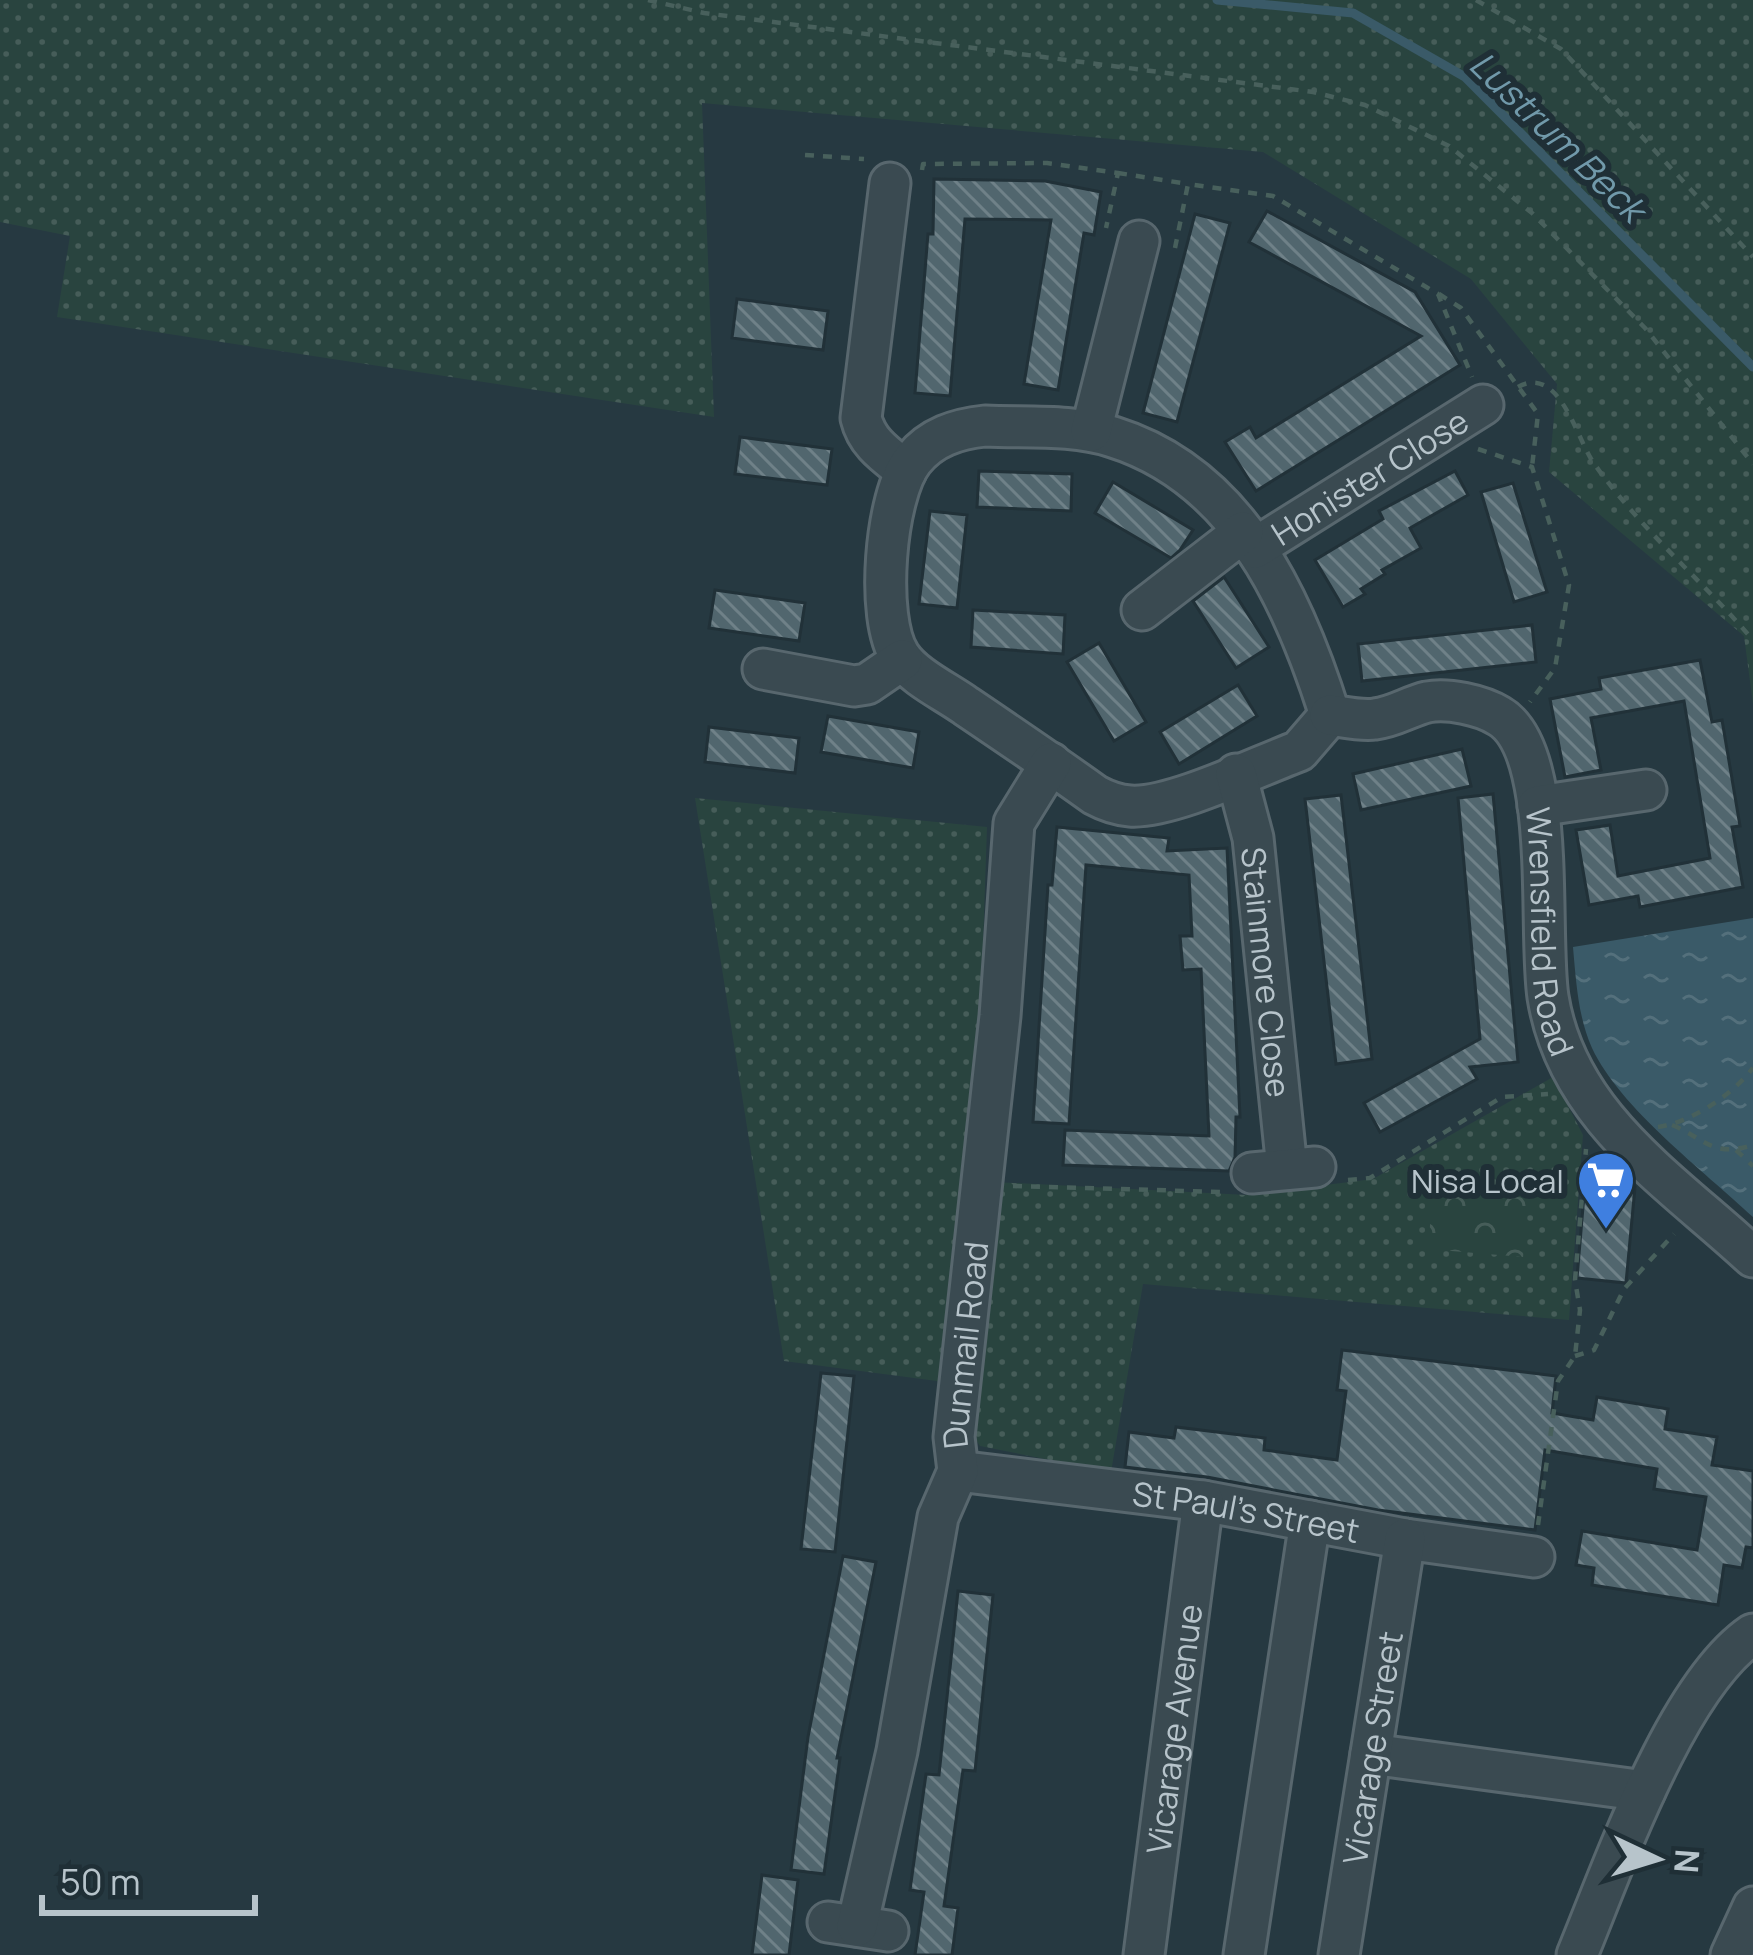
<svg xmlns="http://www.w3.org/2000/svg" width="1753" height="1955" font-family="Manrope,sans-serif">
<defs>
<pattern id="grass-dots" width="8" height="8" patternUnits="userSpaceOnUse" patternTransform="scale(3)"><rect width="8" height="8" fill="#29443f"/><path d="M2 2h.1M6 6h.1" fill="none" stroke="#465d59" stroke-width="1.8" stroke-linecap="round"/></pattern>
<pattern id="park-crowns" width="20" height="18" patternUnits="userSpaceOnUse" patternTransform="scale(3)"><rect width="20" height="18" fill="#29443f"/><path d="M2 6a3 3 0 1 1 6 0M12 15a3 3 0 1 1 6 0" fill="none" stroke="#465d59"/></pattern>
<pattern id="water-ripples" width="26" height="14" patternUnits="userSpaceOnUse" patternTransform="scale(3)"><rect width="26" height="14" fill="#3a5a68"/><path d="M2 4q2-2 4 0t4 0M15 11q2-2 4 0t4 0" fill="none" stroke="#54707c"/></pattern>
<pattern id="building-back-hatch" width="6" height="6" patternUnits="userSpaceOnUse" patternTransform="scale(3)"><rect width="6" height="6" fill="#51666e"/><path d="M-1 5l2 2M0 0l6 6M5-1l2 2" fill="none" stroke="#6f8188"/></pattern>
</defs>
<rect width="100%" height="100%" fill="#263941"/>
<g fill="url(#grass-dots)">
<path d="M0 0H1753V704L1744 636 1549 472 1557 384 1471 279 1263 152 702 103 714 417 57 317 70 236 0 222Z"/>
<path d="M695 798 987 827 975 1181 1247 1195 1373 1179 1553 1077 1583 1135 1569 1320 1143 1284 1111 1472 980 1446 937 1381 784 1361Z"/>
</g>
<path fill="url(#park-crowns)" d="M1433 1190 1529 1198 1523 1257 1428 1249Z"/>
<path fill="url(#water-ripples)" d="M1753 918V1217C1704 1171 1620 1108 1592 1048 1578 1017 1576 980 1573 947Z"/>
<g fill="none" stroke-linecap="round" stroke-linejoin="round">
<path stroke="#3a5a68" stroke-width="9" d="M1217 0 1353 13 1465 77 1753 367"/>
</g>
<g fill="url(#building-back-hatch)" stroke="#213138" stroke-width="3">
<path d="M934 179 1045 181 1101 192 1094 235 1084 233 1058 390 1024 384 1051 220 965 219 950 396 915 393 928 234H933Z"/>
<path d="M1267 211 1415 292 1460 365 1256 491 1225 442 1250 427 1256 438 1421 336 1249 242Z"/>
<path d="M1195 214 1230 223 1177 422 1143 413Z"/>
<path d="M737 299 828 311 823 350 732 338Z"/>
<path d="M740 437 832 449 827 485 735 474Z"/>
<path d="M979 471 1072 474 1071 511 977 507Z"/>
<path d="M1455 471 1468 495 1410 528 1421 548 1382 570 1385 574 1361 589 1365 594 1343 607 1315 560 1383 519 1379 511Z"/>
<path d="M1113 482 1193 530 1180 550 1171 558 1095 513Z"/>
<path d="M1513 483 1547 592 1514 602 1481 492Z"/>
<path d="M930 511 967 515 957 608 919 604Z"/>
<path d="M1224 577 1269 647 1236 668 1193 601Z"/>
<path d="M715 590 805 603 799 641 709 628Z"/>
<path d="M973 610 1065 615 1063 654 971 647Z"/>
<path d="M1532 625 1536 662 1362 681 1358 644Z"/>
<path d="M1099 643 1146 722 1114 741 1067 662Z"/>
<path d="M1700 660 1712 722 1722 720 1740 826 1732 827 1743 887 1640 907 1638 896 1589 905 1576 830 1610 825 1618 876 1710 858 1684 701 1591 718 1601 770 1565 777 1550 699 1601 689 1599 678Z"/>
<path d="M1238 685 1257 716 1179 764 1160 732Z"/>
<path d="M828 716 919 732 913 768 821 752Z"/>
<path d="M709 727 799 738 795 773 705 762Z"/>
<path d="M1462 749 1471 786 1361 810 1353 774Z"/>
<path d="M1493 794 1518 1062 1470 1067 1477 1079 1380 1132 1364 1103 1480 1039 1458 798Z"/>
<path d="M1341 795 1372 1059 1336 1064 1305 799Z"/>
<path d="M1057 827 1169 838 1167 851 1227 848 1240 1117H1236L1235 1157 1229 1171 1063 1165 1065 1130 1209 1136 1201 969 1183 970 1180 936H1192L1189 875 1086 865 1069 1124 1033 1122 1048 885H1052Z"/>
<path d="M1585 1183 1635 1187 1626 1283 1577 1278Z"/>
<path d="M1342 1350 1556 1376 1552 1413 1593 1420 1597 1397 1668 1409 1665 1429 1717 1437 1712 1465 1753 1471V1548L1746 1547 1742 1568 1724 1565 1718 1605 1592 1585 1594 1568 1576 1565 1582 1531 1697 1550 1706 1497 1654 1489 1657 1469 1545 1450 1535 1530 1378 1510 1207 1477 1125 1467 1129 1432 1174 1438 1176 1427 1265 1438 1264 1450 1337 1460 1346 1391 1337 1390Z"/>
<path d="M821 1373 854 1376 835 1552 801 1549Z"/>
<path d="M843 1556 876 1562 837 1758H840L824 1874 791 1870 808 1737Z"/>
<path d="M958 1591 993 1595 975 1771 963 1770 944 1906 958 1908 952 1955H915L924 1892 910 1890 926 1774 939 1775Z"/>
<path d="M762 1875 798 1880 789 1955H752Z"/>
</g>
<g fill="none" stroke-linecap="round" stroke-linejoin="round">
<g stroke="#58676e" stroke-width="45">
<g id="minor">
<path d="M890 183 861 418C867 443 886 455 906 471"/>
<path d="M985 426C1027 428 1073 424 1113 437 1238 476 1294 600 1330 715L1299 751C1258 766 1171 809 1130 806 1117 805 1106 801 1095 795 1052 764 1009 735 966 706 945 691 914 677 900 656 875 619 885 495 913 460 931 437 957 429 985 426Z"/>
<path d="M1091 431 1139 241"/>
<path id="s1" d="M1255 548 1483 405"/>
<path d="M1142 610 1243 532"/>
<path d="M763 669 854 686 867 684 902 660"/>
<path id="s2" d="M1330 715C1345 717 1361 721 1375 719 1394 717 1410 706 1427 702 1448 698 1481 705 1499 716 1558 750 1538 932 1548 997 1567 1116 1670 1180 1753 1257"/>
<path id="s3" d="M1236 774 1253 838 1287 1169"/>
<path d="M1538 806 1646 790"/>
<path d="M1252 1173 1315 1167"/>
<path id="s4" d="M958 1471 1203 1501 1405 1539 1534 1557"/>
<path d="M1371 1754 1645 1791"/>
<path d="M828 1922 888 1931"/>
<path id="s5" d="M857 1926 897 1751 938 1517 958 1471 954 1437 1000 1016 1014 823 1051 763"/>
<path id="s6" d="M1144 1955 1203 1501"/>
<path d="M1244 1955 1310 1521"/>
<path id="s7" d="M1339 1955 1405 1539"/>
<path d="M1577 1955C1613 1868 1676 1686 1753 1634"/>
<path d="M1731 1955 1753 1907"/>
</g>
</g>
<g stroke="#48605c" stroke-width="4.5" stroke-dasharray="9 9" stroke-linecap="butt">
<path d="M648 0 704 13 1313 92 1365 105 1449 146 1532 213 1645 328 1753 464"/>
<path d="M1476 0 1561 49 1753 257"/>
<path d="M805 155 864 159"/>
<path d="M922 170 923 164 1047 163 1118 173 1106 228"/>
<path d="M1118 173 1188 184"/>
<path d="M1175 248 1188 184 1273 196 1438 294 1472 377"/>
<path d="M1439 294 1461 308 1538 414 1532 467"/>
<path d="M1518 387C1559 364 1576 437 1593 462 1639 528 1701 579 1753 640"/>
<path d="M1478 449 1532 467 1569 585 1555 668 1530 702"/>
<path d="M1672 1125C1706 1139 1712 1158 1753 1145"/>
<path d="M1658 1127C1692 1122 1732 1095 1753 1068"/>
<path d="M1736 1150 1753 1166"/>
<path d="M1348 1180 1370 1178 1502 1097 1548 1094"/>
<path d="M1013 1186 1223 1192"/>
<path d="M1575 1356 1594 1350 1624 1289 1674 1234"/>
<path d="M1538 1525 1558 1381 1575 1356 1580 1310 1575 1280 1586 1149"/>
</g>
<use href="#minor" stroke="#3a4a51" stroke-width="39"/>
</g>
<defs>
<g id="supermarket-pin" transform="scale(3)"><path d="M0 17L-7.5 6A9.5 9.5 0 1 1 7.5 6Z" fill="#3f7fe0" stroke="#1f2f36"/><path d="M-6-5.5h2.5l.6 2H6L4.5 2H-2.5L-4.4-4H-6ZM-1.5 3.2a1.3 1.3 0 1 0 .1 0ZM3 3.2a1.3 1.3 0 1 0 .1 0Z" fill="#fff"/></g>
</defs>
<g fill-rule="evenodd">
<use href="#supermarket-pin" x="1606" y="1180"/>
</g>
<g text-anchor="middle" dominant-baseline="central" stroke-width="12" stroke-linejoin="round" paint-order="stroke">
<g font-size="33" fill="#b7c4cb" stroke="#1f2f36">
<text stroke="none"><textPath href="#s1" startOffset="135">Honister Close</textPath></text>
<text stroke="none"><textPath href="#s2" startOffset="402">Wrensfield Road</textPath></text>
<text stroke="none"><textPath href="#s3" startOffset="201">Stainmore Close</textPath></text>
<text stroke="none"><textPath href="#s5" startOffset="594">Dunmail Road</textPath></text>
<text stroke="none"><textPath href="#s4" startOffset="291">St Paul's Street</textPath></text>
<text stroke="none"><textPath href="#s6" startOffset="228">Vicarage Avenue</textPath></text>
<text stroke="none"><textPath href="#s7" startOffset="210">Vicarage Street</textPath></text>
</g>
<g font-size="33" fill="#b7c4cb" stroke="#1f2f36" text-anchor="end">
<text x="1564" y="1180">Nisa Local</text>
</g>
<g font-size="36" font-style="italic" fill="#7199aa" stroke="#1f2f36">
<text transform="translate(1558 136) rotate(44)">Lustrum Beck</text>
</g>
</g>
<g transform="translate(1657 1859) rotate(94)" stroke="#1f2f36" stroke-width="9" paint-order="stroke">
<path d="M0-9L21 45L0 30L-21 45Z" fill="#b7c4cb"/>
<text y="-18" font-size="33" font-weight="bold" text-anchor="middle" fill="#b7c4cb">N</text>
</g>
<path d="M42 1895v18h213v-18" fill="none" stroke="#b7c4cb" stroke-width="6"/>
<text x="60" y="1895" font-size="36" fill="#b7c4cb" stroke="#1f2f36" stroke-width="9" paint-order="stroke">50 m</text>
</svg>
